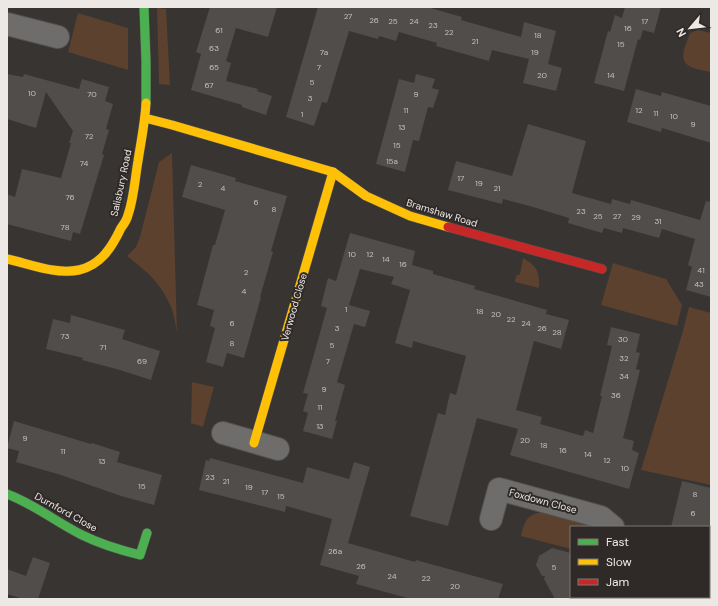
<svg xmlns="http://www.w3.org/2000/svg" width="718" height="606" font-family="'DM Sans',sans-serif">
<rect width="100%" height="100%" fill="#373432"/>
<g fill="#5b412e">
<path d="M157 8 166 9 170 85 159 84Z"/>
<path d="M78 13 128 28V70L68 52Z"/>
<path d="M698 30 711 33V72C705 71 694 69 689 66 677 59 687 43 690 33Z"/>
<path d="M172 153 177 332C175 323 174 313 170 305 160 282 146 271 127 256L136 247 140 237 159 162Z"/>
<path d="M523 258C537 266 540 272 539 288L515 282 516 276 520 274Z"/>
<path d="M613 263 666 279 682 305 677 326 601 305Z"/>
<path d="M689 307 711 313V485L641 470 683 331Z"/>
<path d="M192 382 214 387 203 427 191 423Z"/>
<path d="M544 512 597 527H571V549L521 536C525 520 527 514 544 512Z"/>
</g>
<g fill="#504d4b">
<path d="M210 7H277L268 37 236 28 226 61 231 63 226 81 258 89 257 91 272 96 266 115 242 107V105L191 90 201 54 196 52Z"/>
<path d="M318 7H427L462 17 461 20 521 37 524 22 556 31 548 64 562 68 556 91 523 83 529 59 492 50 489 61 436 46 437 43 399 32 396 41 379 36 378 39 349 31 327 103 322 102 314 126 286 117Z"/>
<path d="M625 7H661L654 33 643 30 640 40 638 39 624 91 594 83 608 31 610 32 615 15 622 18Z"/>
<path d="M7 74 23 77 24 74 79 89 82 79 109 87 105 101 113 104 106 129 109 130 102 154 104 155 80 234 73 232 71 241 7 224V194L15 197 22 169 61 178 71 143H69L73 131 46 92 36 128 7 119Z"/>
<path d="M416 74 435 79 432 88 439 90 433 108 428 107 419 141 413 140 405 172 376 164 399 79 414 83Z"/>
<path d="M636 89 661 96 662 92 711 106V143L662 128 661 132 627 122Z"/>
<path d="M528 124 586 141 572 193 611 204 612 199 630 204 631 200 700 220 706 201 711 202V297L686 290 692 267 688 265 695 239 662 229 659 238 623 228 622 233 604 228 602 233 568 223 569 218 533 207 503 199 502 204 448 190 456 161 512 176Z"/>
<path d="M191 165 236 178 235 181 287 196 271 251 273 252 260 297H261L244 358 227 353 223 367 206 362 215 328 210 326 214 310 197 305 213 245H215L225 210 182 197Z"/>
<path d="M350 233 415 251 412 265 433 271V274L475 286 474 289 547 310 546 314 569 320 561 349 534 341 516 410 542 417 540 424 583 436 585 430 593 433 602 396H600L612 346 607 345 611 327 640 334 636 352 640 353 636 369 640 370 623 438 634 441 632 450 639 453 629 489 510 455 518 429 477 418 448 526 410 516 438 413 445 415 450 393 456 395 466 356 413 341 412 348 395 343 410 290 391 284 394 277 360 269 349 305 370 311 365 327 354 324 337 382 345 385 335 421H337L332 439 303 431 308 413 303 411 308 394 303 393 327 308 321 306 328 278 336 281Z"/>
<path d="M71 315 125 330 122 339 160 351 151 380 120 370 82 360 83 358 46 349 53 319 70 323Z"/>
<path d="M14 421 91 444 92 443 120 452 117 462 162 475 154 505 121 496 61 475 16 462 19 451 7 448Z"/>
<path d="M210 458 303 483 307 467 349 479 354 462 370 467 348 543 415 562 416 560 503 584 498 599H411L356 584 359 576 320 565 332 519 286 506 285 512 199 490 206 460 209 461Z"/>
<path d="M682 481 711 488V527H671Z"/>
<path d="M552 548 571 553V599H555L544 579 545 576H542L536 565 539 556Z"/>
<path d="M33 557 50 563 38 599H23L7 594V569L26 576Z"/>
</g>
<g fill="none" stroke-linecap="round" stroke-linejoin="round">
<g stroke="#54514f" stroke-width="24">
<g id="street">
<path d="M7 24 58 37"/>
<path d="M223 433 278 449"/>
<path d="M491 519 499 489 601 517 613 527"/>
<path d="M617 599V597"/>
</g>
</g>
<g stroke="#54514f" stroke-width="10">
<g id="fast">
<path d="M144 7 146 62V103"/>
<path d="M7 494C34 504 56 522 82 535 100 544 120 550 140 555L147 533"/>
</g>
</g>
<g stroke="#54514f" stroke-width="10">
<g id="slow">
<path d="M145 118 172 125 333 172 366 196 410 216 448 227"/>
<path d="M7 259C30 264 56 275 79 270 101 265 112 247 121 228 124 224 127 220 128 215 134 198 135 178 138 161 141 141 145 123 146 103"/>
<path d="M254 443 333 172"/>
</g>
</g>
<g stroke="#54514f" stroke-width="10">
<path id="jam" d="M448 227 602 269"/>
</g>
<use href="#street" stroke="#6f6d6c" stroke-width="22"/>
<use href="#fast" stroke="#4caf50" stroke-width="9"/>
<use href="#slow" stroke="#ffc107" stroke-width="9"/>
<use href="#jam" stroke="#c62828" stroke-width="9"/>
</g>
<g text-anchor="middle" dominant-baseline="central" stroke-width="4" stroke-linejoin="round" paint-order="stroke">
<g font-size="8" fill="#c5c1bf">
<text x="348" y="16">27</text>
<text x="374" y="20">26</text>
<text x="393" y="21">25</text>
<text x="414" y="21">24</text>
<text x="645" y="21">17</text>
<text x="433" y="25">23</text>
<text x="628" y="28">16</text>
<text x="219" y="30">61</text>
<text x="449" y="32">22</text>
<text x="538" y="35">18</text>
<text x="475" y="41">21</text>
<text x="621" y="44">15</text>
<text x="214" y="48">63</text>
<text x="324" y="52">7a</text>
<text x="535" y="52">19</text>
<text x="214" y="67">65</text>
<text x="319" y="67">7</text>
<text x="542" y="75">20</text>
<text x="611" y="75">14</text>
<text x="312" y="82">5</text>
<text x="209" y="85">67</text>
<text x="32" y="93">10</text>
<text x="92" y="94">70</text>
<text x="416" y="94">9</text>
<text x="310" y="98">3</text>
<text x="406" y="110">11</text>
<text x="639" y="110">12</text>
<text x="656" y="113">11</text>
<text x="302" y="114">1</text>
<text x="674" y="116">10</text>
<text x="693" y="124">9</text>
<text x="402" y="127">13</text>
<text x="89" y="136">72</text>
<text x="397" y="145">15</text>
<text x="392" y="161">15a</text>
<text x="84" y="163">74</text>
<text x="461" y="178">17</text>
<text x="479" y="183">19</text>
<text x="200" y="184">2</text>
<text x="223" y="188">4</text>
<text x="497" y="188">21</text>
<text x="70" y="197">76</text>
<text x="256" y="202">6</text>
<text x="274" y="209">8</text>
<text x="581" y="211">23</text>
<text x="598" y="216">25</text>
<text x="617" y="216">27</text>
<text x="636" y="217">29</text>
<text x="658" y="221">31</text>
<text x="65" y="227">78</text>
<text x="352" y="254">10</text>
<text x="370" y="254">12</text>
<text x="386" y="259">14</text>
<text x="403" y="264">16</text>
<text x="701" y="270">41</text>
<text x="246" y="272">2</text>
<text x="699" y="284">43</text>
<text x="244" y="291">4</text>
<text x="346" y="309">1</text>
<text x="480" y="311">18</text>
<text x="496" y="314">20</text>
<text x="511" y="319">22</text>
<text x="232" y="323">6</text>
<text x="526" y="323">24</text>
<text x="337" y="328">3</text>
<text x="542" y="328">26</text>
<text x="557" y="332">28</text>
<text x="65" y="336">73</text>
<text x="623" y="339">30</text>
<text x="232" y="343">8</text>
<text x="332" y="345">5</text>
<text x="103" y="347">71</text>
<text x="624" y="358">32</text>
<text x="142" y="361">69</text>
<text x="328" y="361">7</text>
<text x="624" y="376">34</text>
<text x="324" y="389">9</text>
<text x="616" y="395">36</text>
<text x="320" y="407">11</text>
<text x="320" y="426">13</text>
<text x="25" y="438">9</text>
<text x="525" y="440">20</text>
<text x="544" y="445">18</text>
<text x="563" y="450">16</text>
<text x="63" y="451">11</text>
<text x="588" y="454">14</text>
<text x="607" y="460">12</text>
<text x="102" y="461">13</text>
<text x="625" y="468">10</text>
<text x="210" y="477">23</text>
<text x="226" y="481">21</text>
<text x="142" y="486">15</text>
<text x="249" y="487">19</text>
<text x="265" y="492">17</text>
<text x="695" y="494">8</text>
<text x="281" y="496">15</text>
<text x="693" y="513">6</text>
<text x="335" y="551">26a</text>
<text x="361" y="566">26</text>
<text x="554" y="567">5</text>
<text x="392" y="576">24</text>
<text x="426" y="578">22</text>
<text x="455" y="586">20</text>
</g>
<g font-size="10" fill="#ece8e6" stroke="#2f2a27">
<text transform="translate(121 183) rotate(-78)">Salisbury Road</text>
<text transform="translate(442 213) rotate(17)">Bramshaw Road</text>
<text transform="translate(294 307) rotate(-74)">Verwood Close</text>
<text transform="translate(543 501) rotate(15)">Foxdown Close</text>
<text transform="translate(66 512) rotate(29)">Durnford Close</text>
</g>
</g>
<rect width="718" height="606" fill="none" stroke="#ece8e6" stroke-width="16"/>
<rect x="570" y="526" width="140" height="72" fill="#2f2a27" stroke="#7b7673"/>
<rect x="578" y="539" width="20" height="6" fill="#4caf50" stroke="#7b7673"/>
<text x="606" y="546" font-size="12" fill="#ece8e6">Fast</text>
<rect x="578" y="559" width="20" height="6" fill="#ffc107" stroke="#7b7673"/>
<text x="606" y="566" font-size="12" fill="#ece8e6">Slow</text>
<rect x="578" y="579" width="20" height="6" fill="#c62828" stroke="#7b7673"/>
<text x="606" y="586" font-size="12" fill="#ece8e6">Jam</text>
<g transform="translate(690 28) rotate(242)" stroke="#2f2a27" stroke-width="3" paint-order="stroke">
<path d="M0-3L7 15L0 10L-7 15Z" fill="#ece8e6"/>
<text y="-6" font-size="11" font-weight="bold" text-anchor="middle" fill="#ece8e6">N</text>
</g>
</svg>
